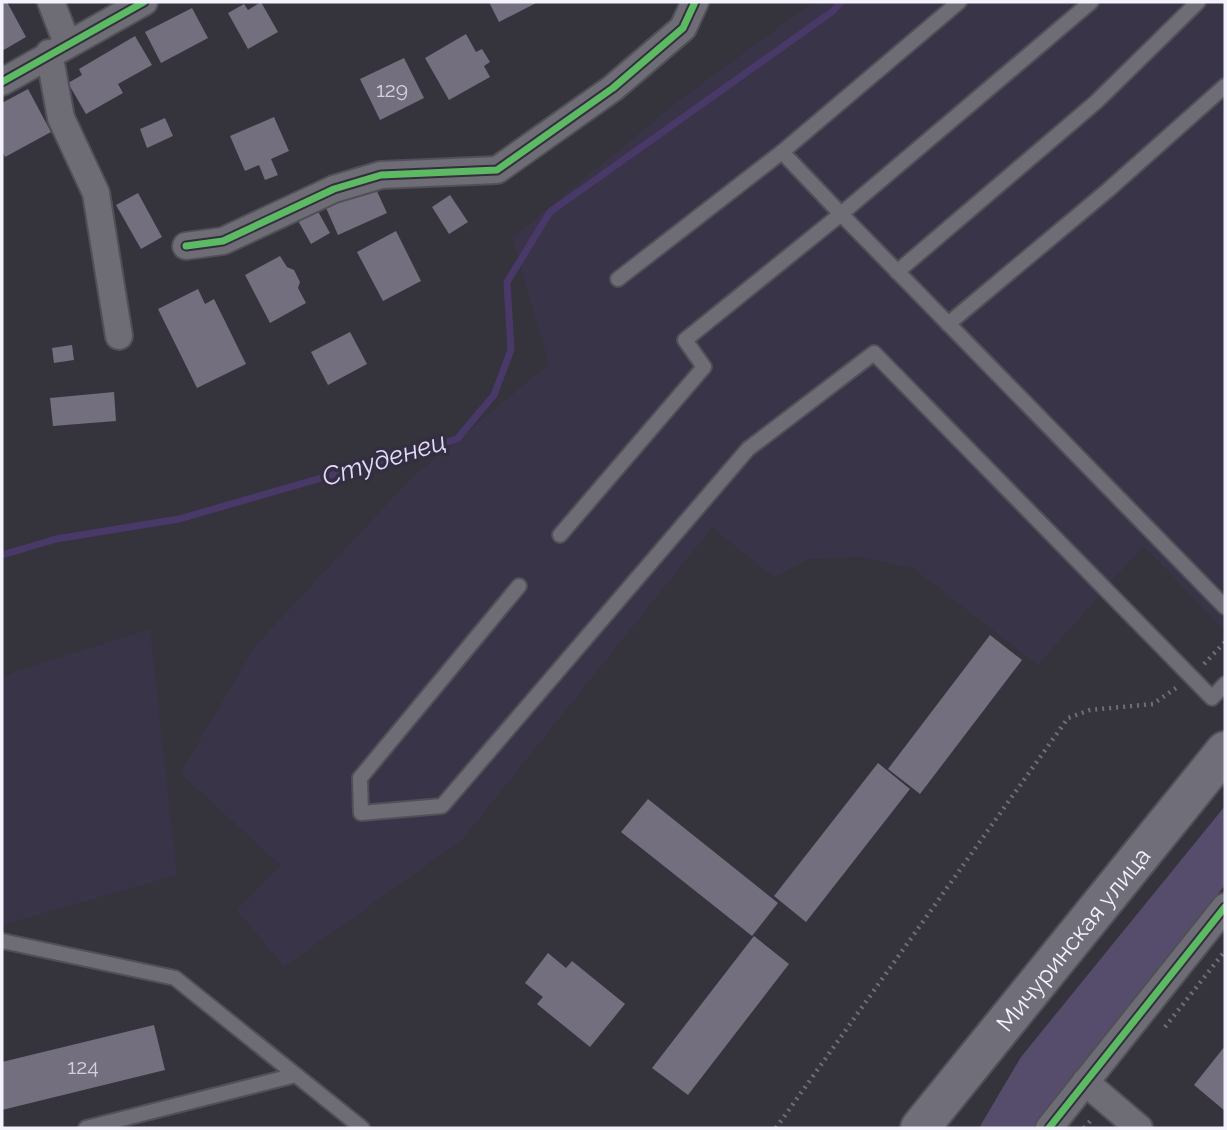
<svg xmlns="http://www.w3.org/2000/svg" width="1227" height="1130" font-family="Raleway,sans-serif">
<rect width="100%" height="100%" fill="#35333c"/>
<g fill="#3a3449">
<path d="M813 2H1225V631L1143 546 1038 665 914 569 864 557 809 559 773 577 712 528 462 840 284 967 237 910 280 865 180 773 256 645 410 479 549 364 512 238 682 98Z"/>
<path d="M150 629 177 875 2 925V676Z"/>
</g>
<path fill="#564d6c" d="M1225 806V885L1033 1128H979L1021 1057Z"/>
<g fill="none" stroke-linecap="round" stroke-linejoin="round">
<path stroke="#493969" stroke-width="7" d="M2 555 56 539 179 519 457 439 494 395 511 350 507 282 550 212 833 11 841 2"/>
</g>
<g fill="#736f7e">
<path d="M2 2H7L26 37 2 51Z"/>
<path d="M261 2 278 32 248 49 228 13 244 4 248 10Z"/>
<path d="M489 2H538L499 22Z"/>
<path d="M192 8 208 38 161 63 145 32Z"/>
<path d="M466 34 476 52 482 49 490 62 484 66 490 77 449 100 425 58Z"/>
<path d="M135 36 152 65 118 84 123 93 86 114 68 83 82 75 79 69Z"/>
<path d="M404 58 424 98 380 120 360 79Z"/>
<path d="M28 89 51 132 5 157 2 151V103Z"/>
<path d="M274 117 289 151 271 159 278 175 265 180 259 165 245 171 230 136Z"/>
<path d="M165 118 173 136 147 148 140 129Z"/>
<path d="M375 187 387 213 338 235 326 208Z"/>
<path d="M138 193 162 237 141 249 116 205Z"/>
<path d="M450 195 468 222 449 234 432 207Z"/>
<path d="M315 206 330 233 311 244 296 217Z"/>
<path d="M396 231 421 281 383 301 357 252Z"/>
<path d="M280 256 287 267 294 270 300 282 298 288 306 303 270 323 245 275Z"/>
<path d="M198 289 205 304 214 299 246 364 197 388 158 309Z"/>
<path d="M350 332 367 364 328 385 311 352Z"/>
<path d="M72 345 74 360 54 363 52 348Z"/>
<path d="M114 392 116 421 53 426 50 398Z"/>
<path d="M990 635 1022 660 920 794 888 769Z"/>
<path d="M878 763 910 789 806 922 774 896Z"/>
<path d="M648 799 778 903 752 936 621 832Z"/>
<path d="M754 936 789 964 688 1095 652 1068Z"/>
<path d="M548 953 566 968 572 961 625 1004 590 1047 537 1004 543 997 525 983Z"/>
<path d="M154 1025 165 1070 2 1110V1062Z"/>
<path d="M1225 1046V1111L1194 1085Z"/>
</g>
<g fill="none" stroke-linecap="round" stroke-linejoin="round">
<g stroke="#514f57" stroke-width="18">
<g id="lane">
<path d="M959 2 782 152 841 214 1091 2"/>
<path d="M897 272 1096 102 1198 2"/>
<path d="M618 279 782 152"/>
<path d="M948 324 1107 191 1225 86"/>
<path d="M560 535 704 367 685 340 841 214 1225 607"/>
<path d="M519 586 360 778 361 813 442 806 748 449 874 353 1212 698 1225 684"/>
<path d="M2 941 175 978 362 1128"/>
<path d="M86 1128 296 1075"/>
</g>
</g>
<g stroke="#514f57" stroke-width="30">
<g id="street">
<path d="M51 2 67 43"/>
<path d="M49 53 61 118 96 193 119 336"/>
<path d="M2 82 144 2"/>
<path d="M186 246 223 241 334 189 381 175 497 170 613 88 683 28 695 2"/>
<path d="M1085 1082 1139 1128"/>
<path d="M1049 1128 1225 907"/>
</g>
</g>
<g stroke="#514f57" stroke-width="42">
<g id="primary">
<path id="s1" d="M920 1128 1225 751"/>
</g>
</g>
<g stroke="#706e75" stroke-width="4.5" stroke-dasharray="2 5" stroke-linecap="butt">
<path d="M1204 664 1225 642"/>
<path d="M1165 1027 1225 951"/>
<path d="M776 1128 1068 718 1090 710 1153 704 1176 688"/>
<path d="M1084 1128 1092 1119"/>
</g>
<use href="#lane" stroke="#6e6c74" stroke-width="14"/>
<use href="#street" stroke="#6e6c74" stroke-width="26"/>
<use href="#primary" stroke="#706e78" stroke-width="38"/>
<g stroke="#342f40" stroke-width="11">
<g id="cycleway">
<path d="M2 82 144 2"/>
<path d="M186 246 223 241 334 189 381 175 497 170 613 88 683 28 695 2"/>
<path d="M1049 1128 1225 907"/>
</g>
</g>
<use href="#cycleway" stroke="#5cba63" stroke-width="7"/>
</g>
<g text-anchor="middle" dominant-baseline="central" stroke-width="7" stroke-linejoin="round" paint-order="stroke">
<g font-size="21" fill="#d4d1dd">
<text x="392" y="89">129</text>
<text x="83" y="1066">124</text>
</g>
<g font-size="24" fill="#f4f2fd" stroke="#342f40">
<text stroke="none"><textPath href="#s1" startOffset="243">Мичуринская улица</textPath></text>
</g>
<g font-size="26" font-style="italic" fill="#e4dbfd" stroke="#342f40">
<text transform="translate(384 459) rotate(-17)">Студенец</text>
</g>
</g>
<rect width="1227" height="1130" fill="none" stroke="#f4f2fd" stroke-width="7"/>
</svg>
